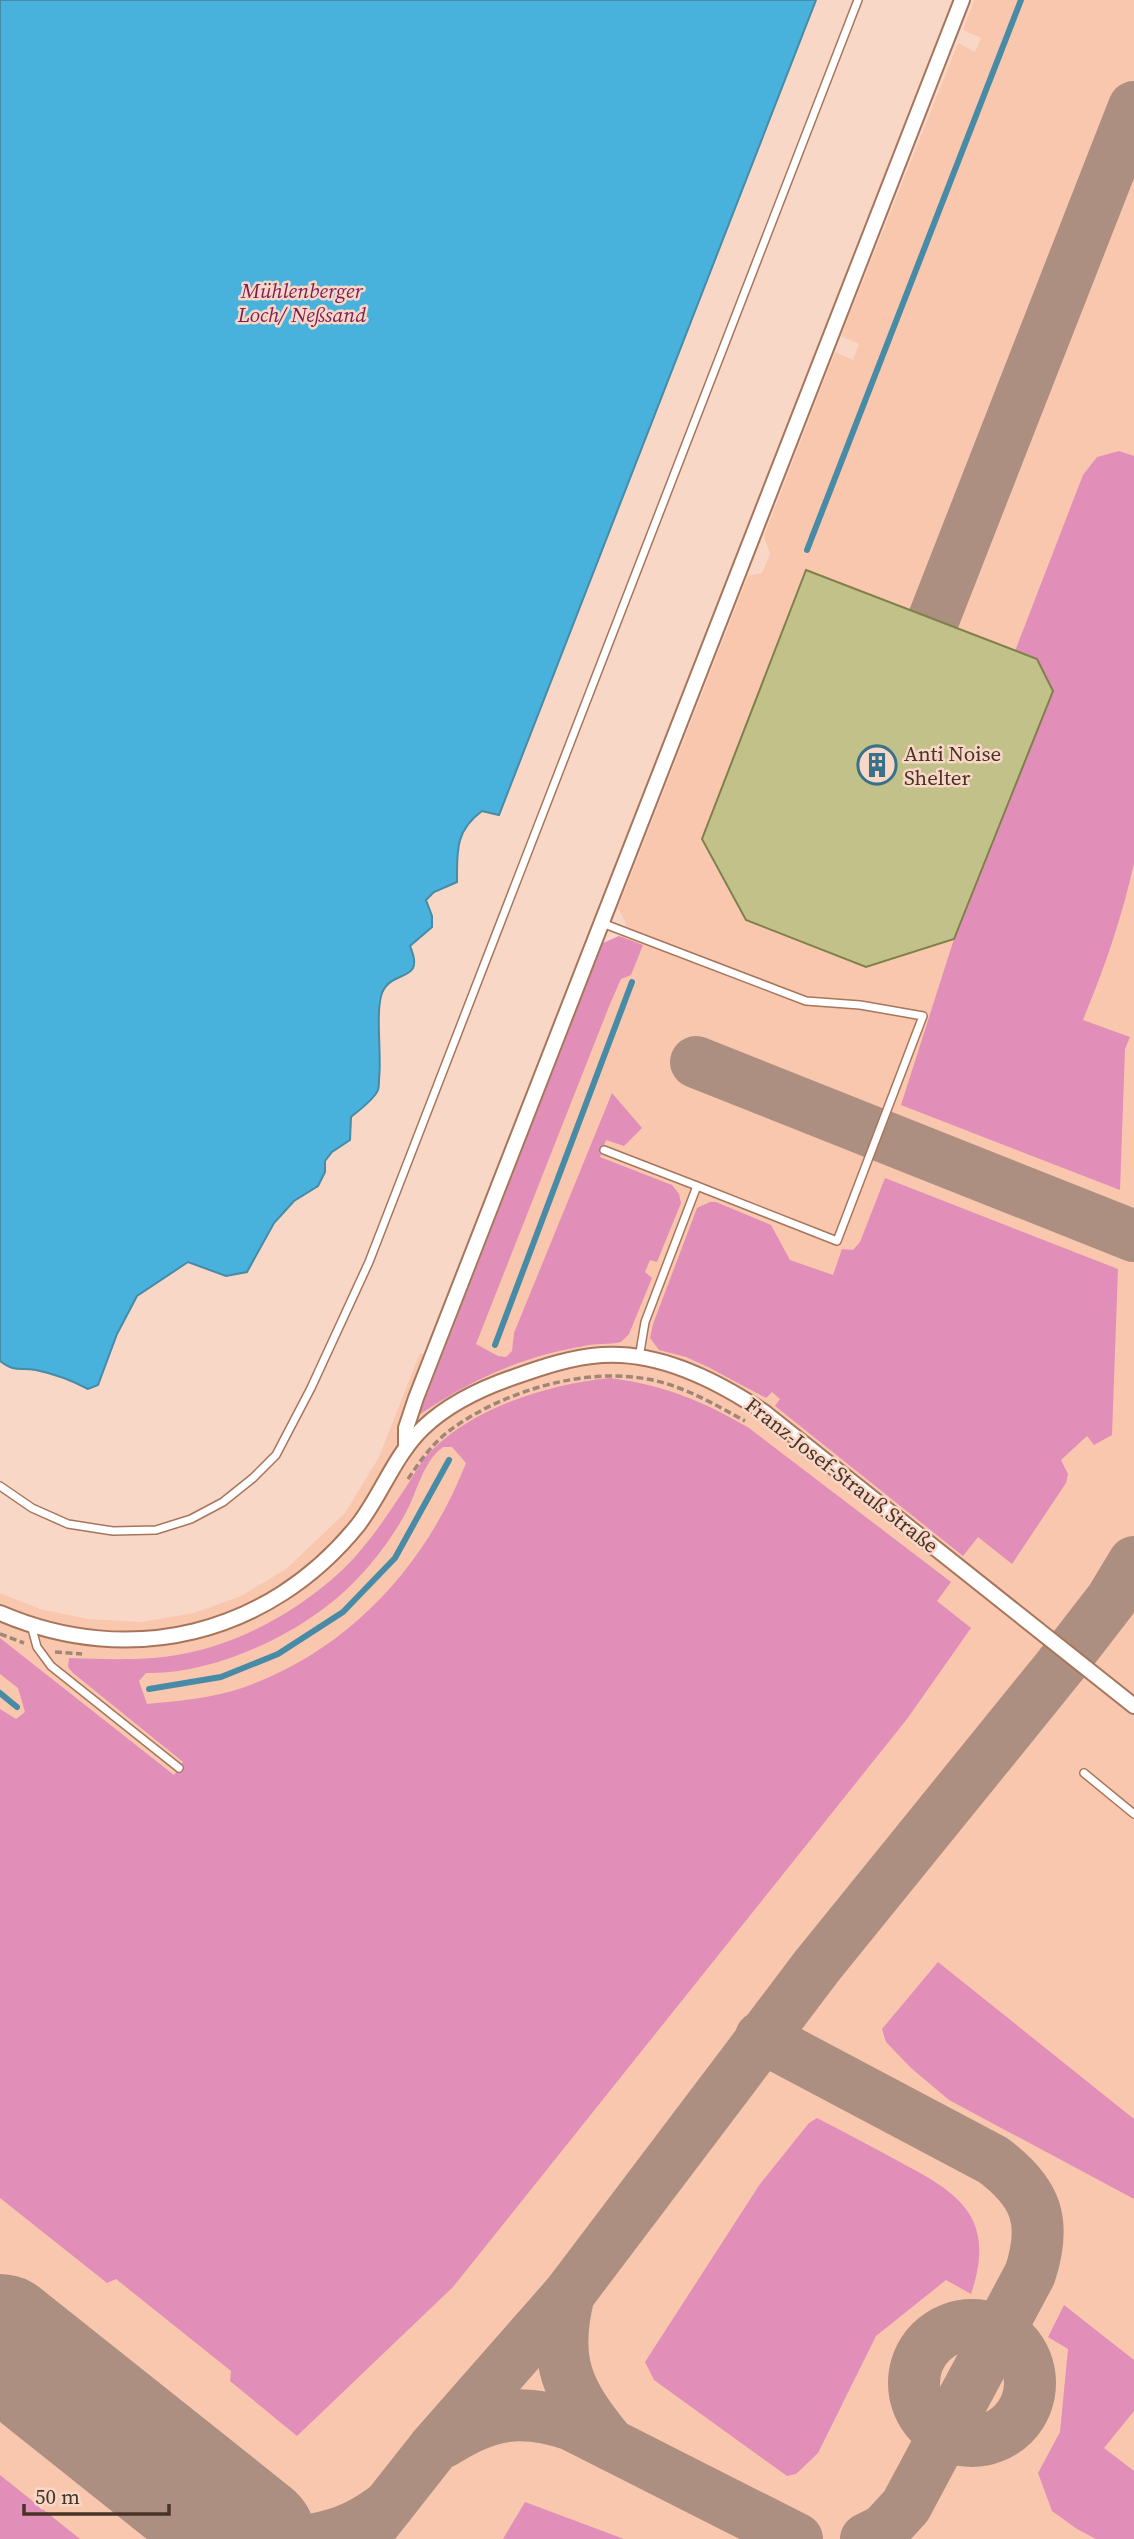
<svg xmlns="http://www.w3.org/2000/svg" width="1134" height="2539" font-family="'Source Serif 4',serif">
<rect width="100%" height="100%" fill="#f9d7c6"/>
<path fill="#f9c7ae" d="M974 0H1134V2539H0V1593L40 1609 87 1619 142 1622 194 1613 241 1596 286 1569 345 1513 379 1457 420 1353 441 1363 620 940 626 923 618 908 748 576 762 573 770 554 764 536 835 352 853 360 859 344 841 336 958 43 975 52 981 38 963 30Z"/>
<g fill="#e18eb9" fill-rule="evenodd">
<path d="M1119 451 1134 456V863C1122 918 1104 969 1083 1020L1130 1037 1125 1049 1120 1190 901 1105 954 939 1015 651 1083 475 1097 457Z"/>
<path d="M619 936 643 945 631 975 621 979 610 1004 476 1344 498 1356 506 1357 512 1351 514 1333 612 1093 642 1128 624 1146 606 1140 600 1157 672 1185 679 1194 681 1203 657 1262 650 1260 645 1272 652 1278 629 1334 621 1342C609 1345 596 1343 584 1346 521 1357 472 1379 419 1415L603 943Z"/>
<path d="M885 1178 1118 1269 1112 1435 1094 1445 1087 1436 1061 1460 1068 1474 1066 1483 1012 1564 978 1537 963 1556 775 1406 780 1399 772 1392 766 1398 708 1367 686 1357 659 1350 650 1338 653 1324 697 1208 710 1202H716L771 1225 790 1260 833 1275 842 1249 853 1250 860 1242Z"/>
<path d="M610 1378C664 1385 703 1401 749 1428L951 1582 937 1601 971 1628 907 1719 453 2287 297 2436 230 2381 231 2371 116 2279 107 2283 0 2198V1709L16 1719 25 1712 18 1688 0 1674V1638L174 1775 183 1762 73 1673 68 1667 69 1658C97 1659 126 1660 154 1658 222 1653 288 1619 339 1573 365 1549 385 1519 404 1490 411 1480 417 1468 424 1459 466 1409 548 1384 610 1378ZM443 1447H452L466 1463C426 1566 348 1651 242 1688 212 1698 179 1701 147 1704L139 1681 146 1673C209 1675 289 1639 337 1598 363 1576 387 1546 404 1516 418 1492 421 1464 443 1447Z"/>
<path d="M938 1962 1134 2119V2199L949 2100 911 2068 886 2042 882 2029Z"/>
<path d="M817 2118C844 2132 871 2146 898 2161 959 2193 997 2217 971 2294L946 2280 876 2336 818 2453 796 2474 787 2476 654 2380 645 2362 760 2184 809 2123Z"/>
<path d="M1064 2305 1134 2360V2411L1104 2448 1134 2471V2539H1096L1077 2529 1052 2511 1038 2473 1060 2432 1068 2349 1048 2337Z"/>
<path d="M0 2475 80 2539H0Z"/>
<path d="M525 2502 624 2539H503Z"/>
</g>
<path fill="#48b1dc" stroke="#488ba6" stroke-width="2" d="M0 0H816L499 815 482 811C455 831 457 851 457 882L434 892 426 900 432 916V927L410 946C426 984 392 968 382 993 375 1013 382 1056 379 1079 379 1083 379 1087 378 1090 374 1100 359 1110 351 1117L350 1140 332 1152 325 1161V1172L318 1186 294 1201 274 1223 247 1272 226 1276 188 1262 137 1296 117 1334 98 1385 88 1389C71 1380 55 1374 36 1370 19 1367 16 1373 0 1361Z"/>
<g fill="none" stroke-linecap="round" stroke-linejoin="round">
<g stroke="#488ba6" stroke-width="6">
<path d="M807 550 1021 0"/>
<path d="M495 1345 632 982"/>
<path d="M149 1689 221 1677 278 1654 343 1612 395 1558 449 1460"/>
<path d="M0 1693 17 1707"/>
</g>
<g stroke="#ac8f80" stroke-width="52">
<path d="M907 687 1134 107"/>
<path d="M696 1062 1134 1236"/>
<path d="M761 2037 993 2160C1037 2193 1047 2222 1030 2274L906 2506 884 2530 866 2539"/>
<path d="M569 2294C552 2361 567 2392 610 2444"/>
<circle cx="972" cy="2383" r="58"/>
<path d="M444 2442C489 2413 522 2408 572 2425L797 2539"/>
<path d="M232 2524 248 2533 276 2539"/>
<path d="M315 2539C344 2534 364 2524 388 2506"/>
<path d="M362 2539 433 2449 569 2294 817 1966 1060 1666 1111 1600 1134 1562"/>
</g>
<path stroke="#ac8f80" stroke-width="130" d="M0 2339 251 2539"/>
</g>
<path fill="#c1c189" stroke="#80804b" stroke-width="2" d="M806 570 1037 659 1053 691 954 939 866 967 746 920 702 839Z"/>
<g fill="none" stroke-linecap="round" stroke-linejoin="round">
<g stroke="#a7755b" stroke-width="10">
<g id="lane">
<path d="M602 923 806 1001 860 1005 923 1016 837 1241 697 1186 645 1322 639 1358"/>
<path d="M604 1150 697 1186"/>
<path d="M0 1486 32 1508 68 1524 113 1531 156 1530 191 1519 223 1502 253 1478 276 1455 311 1388 369 1262 858 0"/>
<path d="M31 1625 37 1647 51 1666 179 1768"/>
<path d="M1084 1773 1134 1814"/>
</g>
</g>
<g stroke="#a7755b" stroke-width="18">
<g id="street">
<path d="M406 1448V1428L416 1398 962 0"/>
<path d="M0 1613C130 1669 269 1635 358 1525 382 1494 394 1456 423 1428 448 1404 482 1388 514 1377 542 1367 572 1357 602 1355 659 1351 718 1381 764 1412L1134 1706"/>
</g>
</g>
<g stroke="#a18577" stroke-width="3.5" stroke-dasharray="7 3.5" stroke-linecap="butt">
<path d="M408 1479C420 1461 432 1444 449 1431 501 1392 583 1367 647 1379 682 1385 714 1404 745 1421"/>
<path d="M0 1634 24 1643"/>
<path d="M55 1652 82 1654"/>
</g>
<use href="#lane" stroke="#fff" stroke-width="7"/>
<use href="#street" stroke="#fff" stroke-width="14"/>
</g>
<defs>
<g id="building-ring" transform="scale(2.0125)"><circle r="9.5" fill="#f9d7c6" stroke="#37718a" stroke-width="1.5"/><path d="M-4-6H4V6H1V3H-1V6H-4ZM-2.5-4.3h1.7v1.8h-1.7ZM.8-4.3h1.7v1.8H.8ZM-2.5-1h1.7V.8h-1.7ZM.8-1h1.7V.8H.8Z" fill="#37718a"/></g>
</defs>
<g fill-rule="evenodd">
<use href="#building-ring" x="877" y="765"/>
</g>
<g text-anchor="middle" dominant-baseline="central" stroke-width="5" stroke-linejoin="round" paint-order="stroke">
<g font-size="21" font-style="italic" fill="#7c1c57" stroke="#f9d7c6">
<text x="302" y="290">Mühlenberger<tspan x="302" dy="24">Loch/ Neßsand</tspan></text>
</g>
<g font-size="21" fill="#483328" stroke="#f9d7c6" text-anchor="start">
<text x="904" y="753">Anti Noise<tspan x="904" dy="24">Shelter</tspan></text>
</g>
<g font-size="21" fill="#483328" stroke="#f9d7c6">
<text transform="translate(842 1475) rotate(38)">Franz-Josef-Strauß Straße</text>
</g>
</g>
<path d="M24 2504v10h145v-10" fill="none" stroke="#483328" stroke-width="3.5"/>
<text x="35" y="2504" font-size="21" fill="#483328" stroke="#f9d7c6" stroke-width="5" paint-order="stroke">50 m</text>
</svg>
